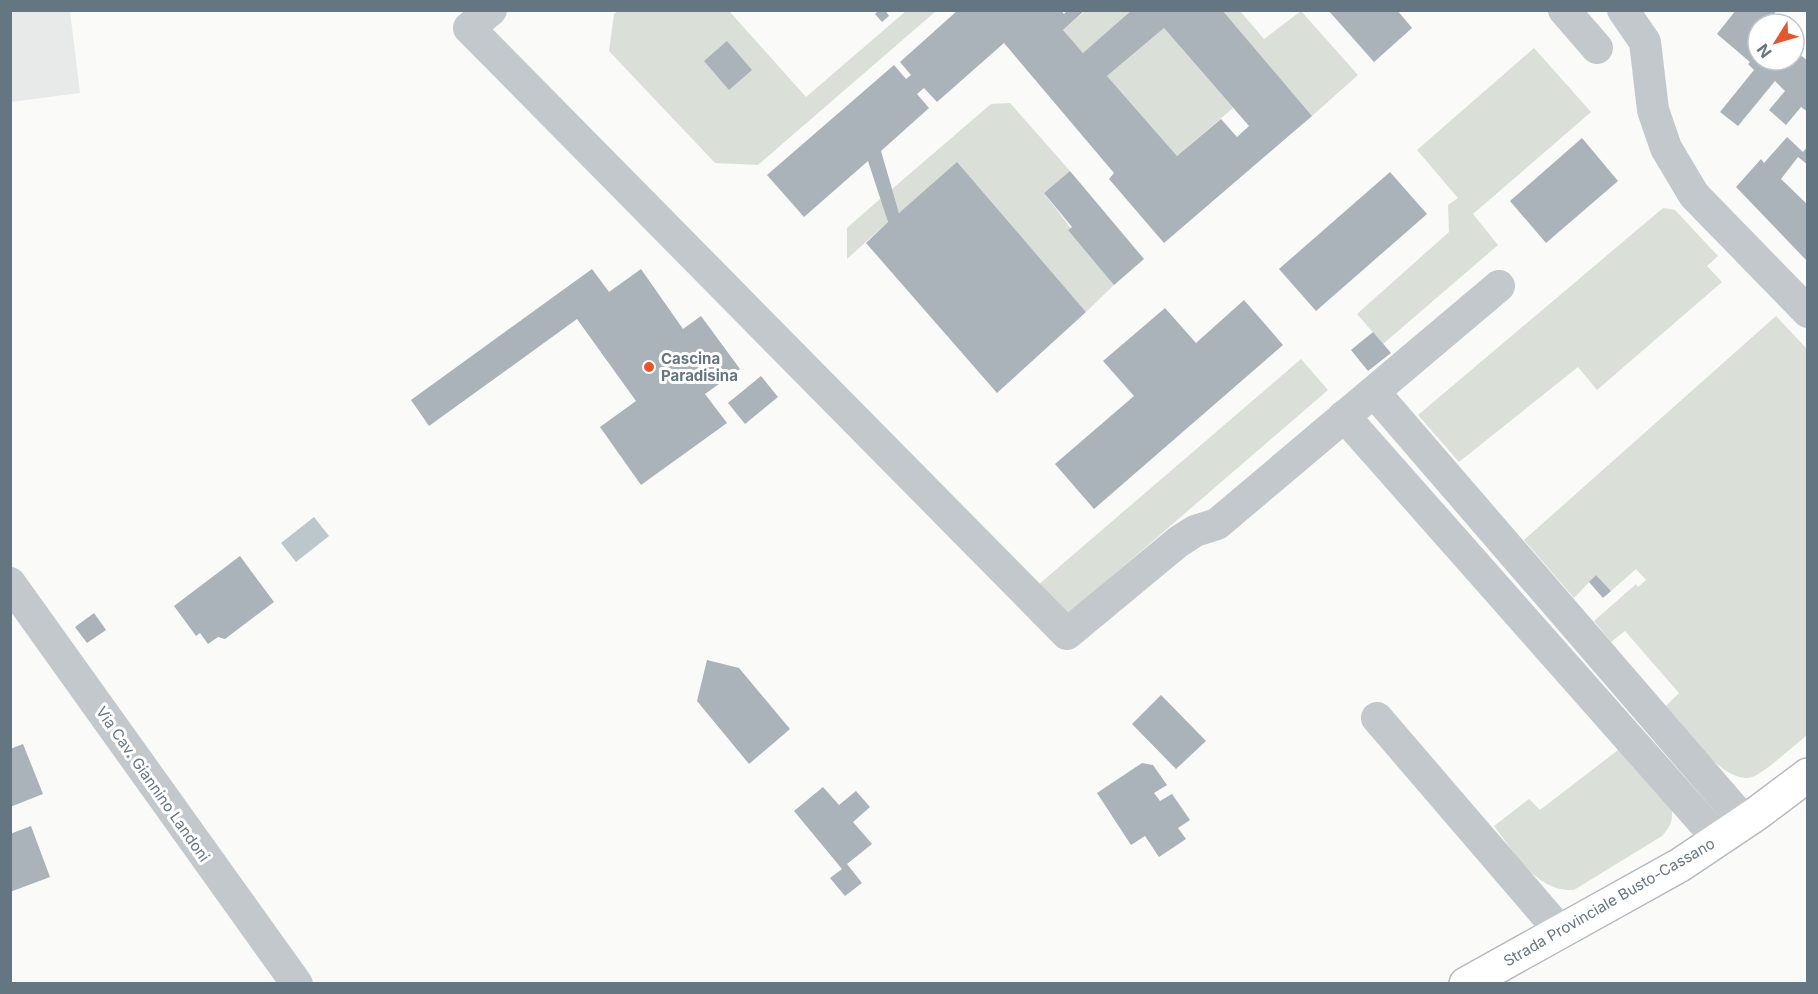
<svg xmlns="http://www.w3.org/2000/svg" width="1818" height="994" font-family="Inter,sans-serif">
<rect width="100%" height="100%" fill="#fafaf8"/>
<path fill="#e8e9e9" d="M10 11H70L80 93 11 102Z"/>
<g fill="#dadfd7">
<path d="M618 11H729L806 97 906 11H936L758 165 715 163 609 51 614 14Z"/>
<path d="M1085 11H1132L1083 53 1063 30Z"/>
<path d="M1222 11H1240L1264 39 1301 11 1358 75 1312 116Z"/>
<path d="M1164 28 1233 108 1177 156 1107 76Z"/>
<path d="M1534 48 1591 112 1473 214 1498 245 1383 344 1357 314 1449 232 1448 205 1458 198 1417 150Z"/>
<path d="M1010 103 1070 171 1044 193 1114 285 1086 312 957 163 899 213 892 189 991 104Z"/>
<path d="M881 198 888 222 847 259V228Z"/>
<path d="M1663 208 1675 210 1718 256 1707 266 1722 282 1597 390 1578 367 1459 462 1418 415Z"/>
<path d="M1776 316 1807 349V735C1795 745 1764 773 1752 777 1724 786 1682 726 1665 707L1679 693 1625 631 1611 642 1594 621 1636 584 1638 587 1646 580 1636 569 1611 591 1596 575 1574 598 1524 540Z"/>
<path d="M1301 359 1328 390 1067 615 1038 585Z"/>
<path d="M1622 747 1671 805C1674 819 1671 826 1662 836L1574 890C1536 892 1515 853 1494 826L1529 799 1540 810Z"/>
</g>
<path fill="#bbc7cb" d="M314 517 329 536 296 562 281 543Z"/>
<g fill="#aab3b9" fill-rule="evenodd">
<path d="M879 10H885L889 16 882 22 875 14Z"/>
<path d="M958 10H1061L1064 14 1068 10H1085L1063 30 1083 53 1132 10H1222L1312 116 1164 243 1109 179 1114 173 1004 43 937 102 924 88 917 94 929 108 881 151 899 213 957 162 1086 312 997 393 866 243 888 222 868 161 804 217 767 175 894 65 906 79 911 75 900 62ZM1164 28 1249 126 1237 137 1221 119 1177 156 1107 76Z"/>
<path d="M1328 10H1397L1412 28 1374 62Z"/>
<path d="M1736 10H1777L1766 24H1758V60H1794V50L1808 61V112L1801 107 1786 125 1769 110 1785 91 1775 81 1738 126 1720 112 1754 70 1748 64 1750 62 1717 34Z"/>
<path d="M727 41 752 70 729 90 704 61Z"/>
<path d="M1787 137 1803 152 1808 146V165L1798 157 1781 179 1808 205V262L1736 187 1761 159 1764 163Z"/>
<path d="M1582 138 1618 181 1546 243 1510 201Z"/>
<path d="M1070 171 1144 259 1114 285 1068 230 1072 227 1044 193Z"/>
<path d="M1390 172 1427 214 1316 311 1279 269Z"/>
<path d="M592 269 609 292 641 269 683 329 701 316 740 369 705 394 727 423 641 485 600 427 636 401 577 319 429 426 411 400Z"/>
<path d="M1244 300 1283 345 1094 509 1055 464 1134 396 1103 361 1165 308 1196 343Z"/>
<path d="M1373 332 1391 353 1368 371 1351 350Z"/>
<path d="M761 376 778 397 745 424 728 403Z"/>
<path d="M240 556 274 602 225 639 218 637 208 644 200 633 196 636 174 606Z"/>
<path d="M1596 575 1611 591 1603 598 1589 582Z"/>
<path d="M94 613 106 630 87 643 75 627Z"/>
<path d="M707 660 739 668 790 729 749 764 697 701Z"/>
<path d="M1161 695 1206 741 1176 769 1132 724Z"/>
<path d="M23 744 43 794 10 807V749Z"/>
<path d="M1142 763 1153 765 1167 785 1154 793 1160 801 1172 794 1190 820 1178 828 1186 839 1159 857 1145 836 1131 845 1097 793Z"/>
<path d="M823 787 839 805 856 791 870 807 853 822 872 844 847 864 862 883 845 896 830 878 842 869 794 811Z"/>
<path d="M31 826 50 877 10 892V834Z"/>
</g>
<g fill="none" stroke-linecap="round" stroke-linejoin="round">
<g stroke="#b5babe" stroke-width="36">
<path id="major" d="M1466 984 1680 865 1756 814 1808 775"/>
</g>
<g stroke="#c3c8cc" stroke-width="32">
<path d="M491 10 469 28 1067 634 1178 542 1195 531 1217 524 1499 286"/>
<path d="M1564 10 1597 48"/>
<path d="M1623 10 1645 42 1653 110 1666 148 1694 195 1808 312"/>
<path d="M1374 392 1745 822"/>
<path d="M1344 416 1718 839"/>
<path d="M10 583 297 984"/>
<path d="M1377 718 1560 931"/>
</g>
<use href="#major" stroke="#fff" stroke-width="33"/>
</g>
<circle fill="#e4572e" stroke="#fff" stroke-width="2" cx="649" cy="367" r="6"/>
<g text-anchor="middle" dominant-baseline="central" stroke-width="6" stroke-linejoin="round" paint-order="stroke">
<g font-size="15" font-weight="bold" fill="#657683" stroke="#fff" text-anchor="start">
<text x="661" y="358">Cascina<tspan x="661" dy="17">Paradisina</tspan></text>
</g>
<g font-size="15" fill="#657683" stroke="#fff">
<text transform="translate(153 784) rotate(55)">Via Cav. Giannino Landoni</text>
<text transform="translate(1609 902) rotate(-30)">Strada Provinciale Busto-Cassano</text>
</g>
</g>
<rect width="1818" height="994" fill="none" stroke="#657683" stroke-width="24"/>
<g transform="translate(1776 42) rotate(233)"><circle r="28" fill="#ffffff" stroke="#c1c8cd" stroke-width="1.5"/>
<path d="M0-4.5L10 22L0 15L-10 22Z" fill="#e4572e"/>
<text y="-9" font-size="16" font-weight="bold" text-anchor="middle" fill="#657683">N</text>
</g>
</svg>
